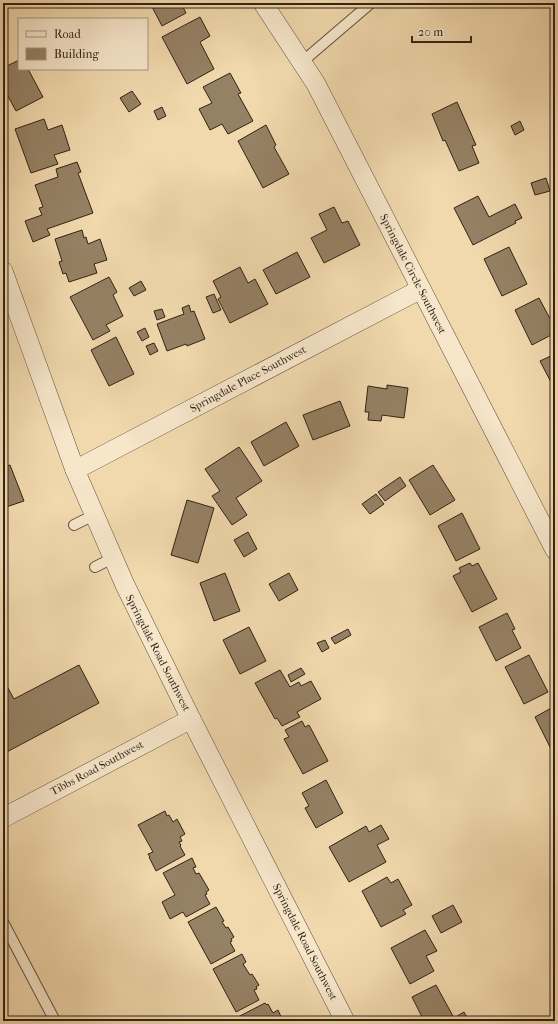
<svg xmlns="http://www.w3.org/2000/svg" width="558" height="1024" font-family="'IM FELL French Canon',serif">
<rect width="100%" height="100%" fill="#f1d8ad"/>
<filter id="stains"><feTurbulence type="fractalNoise" baseFrequency=".005" numOctaves="4"/><feColorMatrix values="0 0 0 0 .2 0 0 0 0 .09 0 0 0 0 .02 0 0 0 .5 -.17"/></filter>
<radialGradient id="worn" r=".72"><stop offset=".6" stop-color="#630" stop-opacity="0"/><stop offset="1" stop-color="#630" stop-opacity=".3"/></radialGradient>
<g fill="#958164" stroke="#312315">
<path d="M150 3H181L186 13 162 26Z"/>
<path d="M200 17 210 36 200 42 214 69 187 84 162 37Z"/>
<path d="M19 60V69H28L43 97 16 111 3 87V68Z"/>
<path d="M230 73 241 93 238 94 253 121 228 134 222 124 210 130 199 109 212 103 203 87Z"/>
<path d="M132 91 141 104 129 112 120 98Z"/>
<path d="M457 102 476 145 472 146 479 163 459 171 445 140 443 141 432 114Z"/>
<path d="M162 107 166 116 158 120 154 111Z"/>
<path d="M44 119 48 130 62 125 70 150 54 155 58 164 31 173 15 129Z"/>
<path d="M520 121 524 130 515 135 511 126Z"/>
<path d="M266 125 276 145 274 147 289 174 263 188 238 141Z"/>
<path d="M77 162 81 172 78 173 93 213 47 229 50 235 33 242 25 221 42 215 39 208 43 207 35 185 58 177 56 169Z"/>
<path d="M546 178 550 191 535 195 531 183Z"/>
<path d="M478 196 489 217 515 204 522 218 515 221 516 223 473 245 454 208Z"/>
<path d="M334 207 342 223 348 221 360 245 324 263 311 238 327 230 319 214Z"/>
<path d="M82 230 84 238 86 237 88 244 100 239 107 260 94 264 97 273 69 282 66 273 63 274 59 262 62 261 55 239Z"/>
<path d="M509 247 527 284 502 296 484 259Z"/>
<path d="M297 252 310 277 276 294 263 270Z"/>
<path d="M240 267 248 283 255 279 268 304 230 323 218 299 221 297 213 281Z"/>
<path d="M109 277 117 292 113 295 123 316 106 325 110 331 93 340 70 297Z"/>
<path d="M141 281 146 290 134 296 129 288Z"/>
<path d="M214 294 221 310 213 313 206 297Z"/>
<path d="M539 298 555 328V333L532 345 515 310Z"/>
<path d="M189 305 191 312 194 311 205 339 187 346 186 344 167 351 157 324 184 314 182 308Z"/>
<path d="M162 309 165 317 157 320 154 311Z"/>
<path d="M145 328 149 337 142 341 137 332Z"/>
<path d="M116 337 134 374 109 386 91 350Z"/>
<path d="M154 343 158 351 150 355 146 346Z"/>
<path d="M555 354V390L540 361Z"/>
<path d="M387 385 408 388 404 418 382 415 381 421 368 420 369 412H365L368 386 387 389Z"/>
<path d="M340 401 350 426 313 440 303 415Z"/>
<path d="M286 422 299 446 264 466 251 442Z"/>
<path d="M239 447 262 481 236 498 247 515 232 525 212 496 220 491 205 469Z"/>
<path d="M10 465 24 501 3 508V467Z"/>
<path d="M433 465 455 500 430 515 409 480Z"/>
<path d="M400 477 406 486 385 501 378 492Z"/>
<path d="M376 494 384 504 370 514 362 504Z"/>
<path d="M187 500 214 508 198 563 171 555Z"/>
<path d="M462 513 480 549 456 561 438 526Z"/>
<path d="M248 532 257 549 244 557 234 540Z"/>
<path d="M470 563 472 566 478 563 497 599 472 612 453 576 461 572 459 568Z"/>
<path d="M225 573 240 611 214 621 200 583Z"/>
<path d="M289 573 298 590 279 601 269 584Z"/>
<path d="M507 613 515 629 512 630 521 648 496 661 479 627Z"/>
<path d="M249 627 266 661 240 674 223 640Z"/>
<path d="M348 629 351 635 335 644 331 638Z"/>
<path d="M325 640 329 648 322 652 317 643Z"/>
<path d="M529 655 548 692 524 704 505 667Z"/>
<path d="M79 665 99 703 3 754V679L14 699Z"/>
<path d="M301 668 305 674 291 682 288 675Z"/>
<path d="M280 670 290 687 299 682 301 686 311 681 321 699 297 712 300 717 282 726 277 718 275 719 255 683Z"/>
<path d="M555 706V752L553 753 535 717Z"/>
<path d="M302 721 305 727 309 725 328 761 303 774 284 739 289 737 285 730Z"/>
<path d="M326 780 343 813 316 828 305 808 309 806 302 793Z"/>
<path d="M165 811 167 816 169 815 173 822 177 819 185 834 180 837 182 841 179 842 181 845 180 846 185 855 156 871 149 857H150L148 854 153 852 138 825Z"/>
<path d="M381 825 389 839 377 845 386 862 349 882 329 847 366 826 369 832Z"/>
<path d="M192 858 196 867 193 868 196 874 199 873 209 890 206 892 207 894 205 895 210 904 186 917 183 912 170 919 162 902 175 895 163 873Z"/>
<path d="M387 877 391 883 398 879 412 905 403 910 406 914 381 927 362 891Z"/>
<path d="M453 905 462 922 441 933 432 916Z"/>
<path d="M216 907 224 921 222 922 226 928 228 927 234 937 231 939 232 941 230 942 235 951 211 964 188 922Z"/>
<path d="M425 930 437 951 426 956 434 971 410 984 391 948Z"/>
<path d="M242 954 246 962 243 964 250 975 252 974 259 985 256 987 257 989 254 990 259 1000 236 1012 213 969Z"/>
<path d="M436 985 454 1018 464 1012 469 1021H424L412 997Z"/>
<path d="M265 1003 267 1005 268 1004 273 1013 278 1010 283 1021H241L238 1017Z"/>
</g>
<g fill="none" stroke-linecap="round" stroke-linejoin="round">
<g stroke="#61503b" stroke-width="12">
<g id="lane">
<path d="M302 62 371 3"/>
<path d="M74 525 94 515"/>
<path d="M95 567 113 558"/>
<path d="M3 922 55 1021"/>
</g>
</g>
<g stroke="#61503b" stroke-width="20">
<g id="street">
<path d="M263 3 316 84 555 550"/>
<path d="M3 271 75 470 125 585 191 719 345 1021"/>
<path d="M75 470 421 289"/>
<path d="M3 818 191 719"/>
</g>
</g>
<use href="#lane" stroke="#f6e6ca" stroke-width="10"/>
<use href="#street" stroke="#f6e6ca" stroke-width="19"/>
</g>
<g text-anchor="middle" dominant-baseline="central" stroke-width="3" stroke-linejoin="round" paint-order="stroke">
<g font-size="11" fill="#312315" stroke="#f6e6ca">
<text transform="translate(413 274) rotate(63)">Springdale Circle Southwest</text>
<text transform="translate(248 379) rotate(-28)">Springdale Place Southwest</text>
<text transform="translate(158 653) rotate(63)">Springdale Road Southwest</text>
<text transform="translate(97 768) rotate(-28)">Tibbs Road Southwest</text>
<text transform="translate(305 942) rotate(63)">Springdale Road Southwest</text>
</g>
</g>
<rect width="558" height="1024" fill="none" stroke="#f1d8ad" stroke-width="16"/>
<rect x="4" y="4" width="550" height="1016" fill="none" stroke="#312315" stroke-width="2"/>
<rect x="8" y="8" width="542" height="1008" fill="none" stroke="#312315"/>
<rect x="18" y="18" width="130" height="52" fill="#f6e6ca" stroke="#a79882"/>
<rect x="26" y="31" width="20" height="6" fill="#f6e6ca" stroke="#a79882"/>
<text x="54" y="38" font-size="12" fill="#312315">Road</text>
<rect x="26" y="48" width="20" height="12" fill="#958164" stroke="#a79882"/>
<text x="54" y="58" font-size="12" fill="#312315">Building</text>
<path d="M412 36v6h59v-6" fill="none" stroke="#312315" stroke-width="2"/>
<text x="418" y="36" font-size="12" fill="#312315" stroke="#f6e6ca" stroke-width="3" paint-order="stroke">20 m</text>
<rect width="100%" height="100%" filter="url(#stains)"/>
<rect width="100%" height="100%" fill="url(#worn)"/>
</svg>
